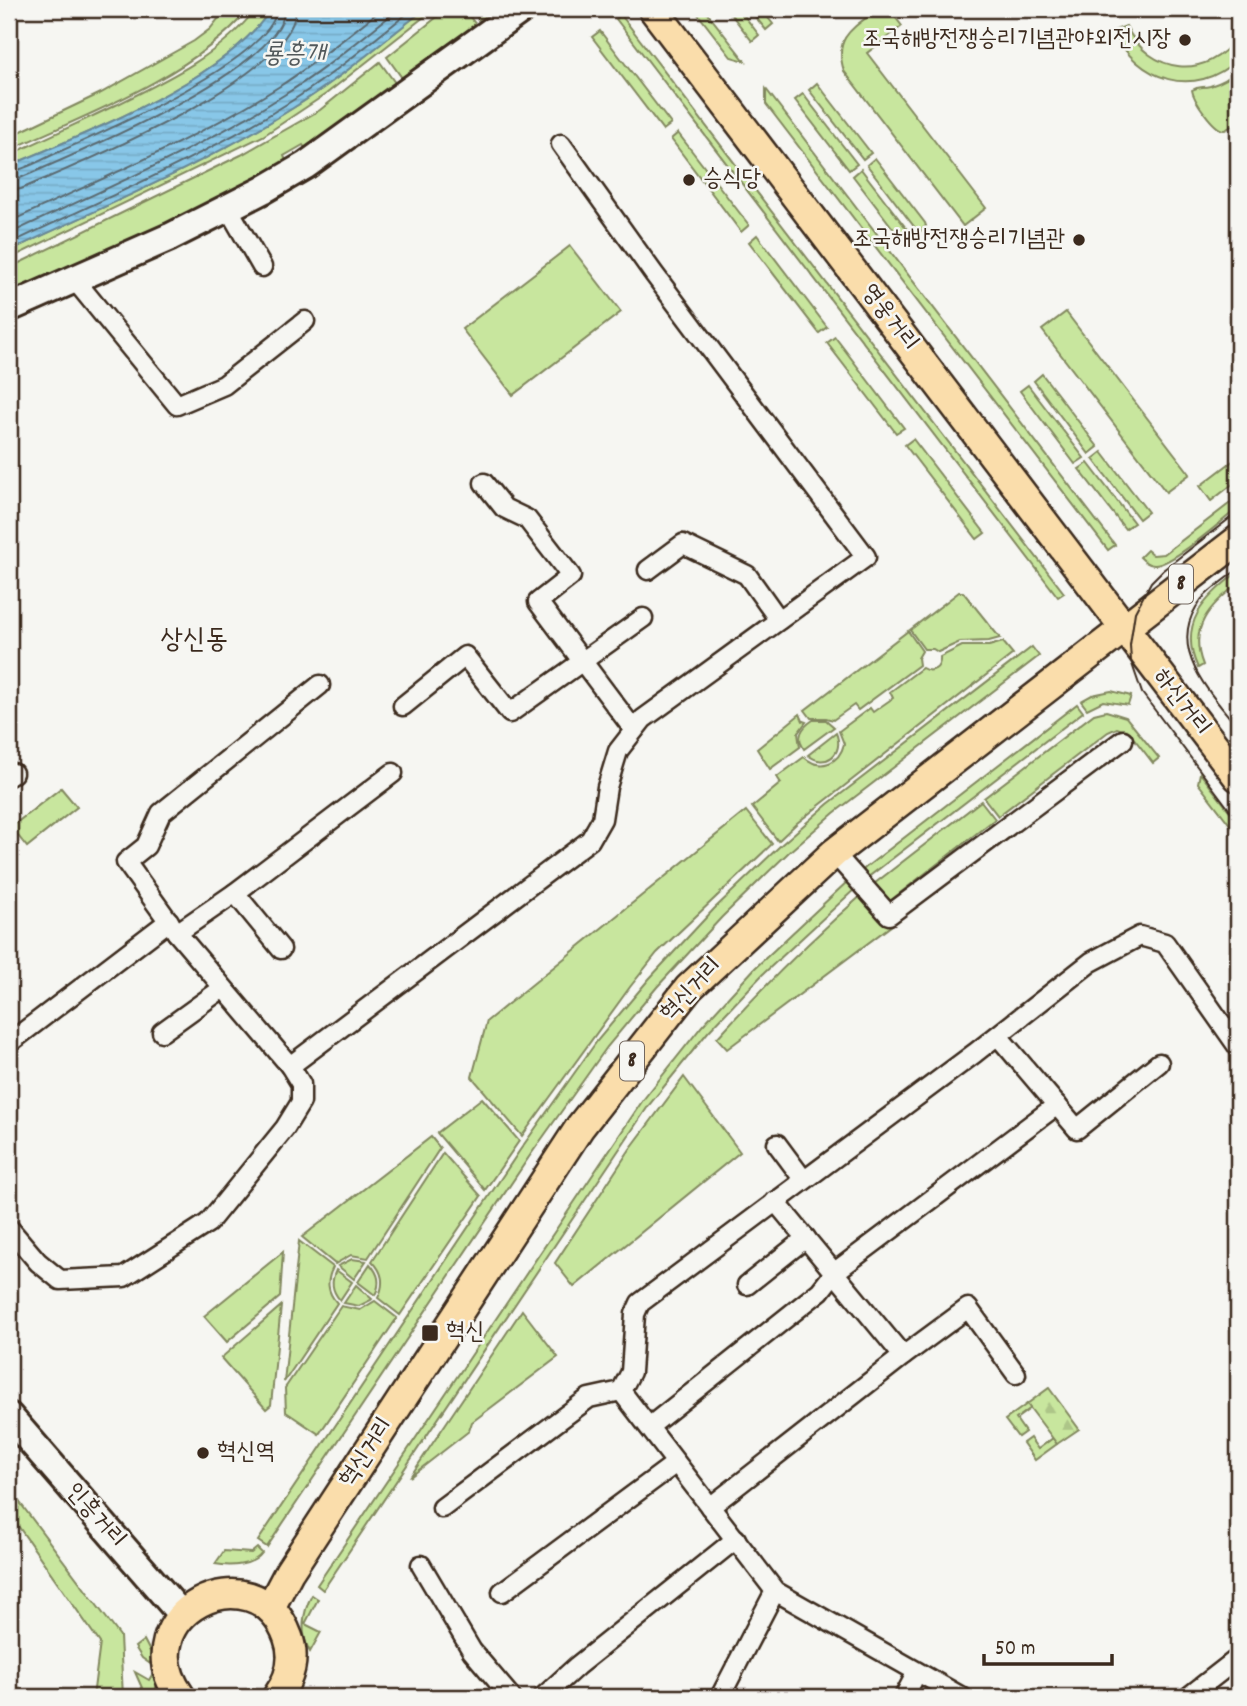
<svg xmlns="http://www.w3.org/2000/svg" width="1247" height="1706" font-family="Dekko,'Poor Story',sans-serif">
<defs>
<pattern id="forest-firs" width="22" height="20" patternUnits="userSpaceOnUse" patternTransform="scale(1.75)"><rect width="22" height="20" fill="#c8e69e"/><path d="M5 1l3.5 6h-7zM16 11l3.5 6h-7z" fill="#adc588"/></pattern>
<pattern id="water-rules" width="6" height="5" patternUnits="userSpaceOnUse" patternTransform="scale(1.75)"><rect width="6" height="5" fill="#88c7e8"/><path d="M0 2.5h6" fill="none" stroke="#76abc7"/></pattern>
</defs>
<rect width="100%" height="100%" fill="#f6f6f2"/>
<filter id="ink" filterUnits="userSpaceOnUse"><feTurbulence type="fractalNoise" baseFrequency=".0143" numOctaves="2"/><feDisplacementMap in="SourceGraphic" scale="14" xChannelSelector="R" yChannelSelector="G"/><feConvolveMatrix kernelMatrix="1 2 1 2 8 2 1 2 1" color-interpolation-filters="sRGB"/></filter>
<g filter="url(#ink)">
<g fill="#c8e69e" stroke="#82885e" stroke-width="2">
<path d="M226 9H249C194 75 87 115 9 150V137L101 93 194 41 210 29Z"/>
<path d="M256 9H271C225 81 87 132 9 166V155C45 139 80 122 116 105 167 80 220 55 256 9Z"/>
<path d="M425 9H434L326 94 263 136 9 259V251C104 206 204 165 293 108 340 79 382 42 425 9Z"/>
<path d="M447 9H464L479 29 405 82 387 57Z"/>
<path d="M470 9H508L484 26Z"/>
<path d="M694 9H704L745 61 731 57Z"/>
<path d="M727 9H739L759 35 752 41Z"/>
<path d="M749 9H761L773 24 766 30Z"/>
<path d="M878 9H889L902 26 867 53 986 208 963 226 844 71C833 37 853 28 878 9Z"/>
<path d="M621 15 1064 593 1058 597 616 19Z"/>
<path d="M1126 26C1150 75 1207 81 1238 36V59C1194 100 1138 81 1113 31Z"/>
<path d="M600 31 671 124 663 130 592 37Z"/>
<path d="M380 62 398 87 307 151 303 145 284 156 287 163C197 213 102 254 9 297V268L241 155 320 110Z"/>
<path d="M1238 70V120C1235 122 1228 130 1224 130 1214 130 1193 99 1192 90 1199 86 1202 88 1210 86 1220 83 1231 77 1238 70Z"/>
<path d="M817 83 871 153 863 159 809 90Z"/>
<path d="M766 89 1115 545 1108 550 766 104Z"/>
<path d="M803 94 857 164 849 170 795 100Z"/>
<path d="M678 133 749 225 741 232 671 139Z"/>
<path d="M875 158 925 223 926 226 919 233 867 165Z"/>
<path d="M861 169 913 237 905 244 853 176Z"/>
<path d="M757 235 827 327 819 333 749 242Z"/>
<path d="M570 246 621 312 513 395 462 329Z"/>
<path d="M1066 312 1190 474 1166 492 1042 330Z"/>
<path d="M835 337 904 428 896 433 827 343Z"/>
<path d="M1042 374 1098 447 1089 454 1034 381Z"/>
<path d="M1028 385 1084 458 1075 464 1020 391Z"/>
<path d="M913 439 985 533 977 539 905 445Z"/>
<path d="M1102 452 1148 512 1139 519 1093 459Z"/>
<path d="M1238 457V480L1211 501 1200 486Z"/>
<path d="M1088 463 1134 523 1125 529 1079 469Z"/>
<path d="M1238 497V508C1223 520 1171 566 1154 565 1148 565 1144 561 1140 557L1147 550 1153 555 1164 554Z"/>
<path d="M1238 572V584C1210 605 1188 628 1203 665L1198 668C1177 624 1205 597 1238 572Z"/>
<path d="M959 592H963L1000 638 989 641 960 642 938 652 933 649H924L910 630Z"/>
<path d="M908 631 922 651 918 658 919 665 858 710 854 705 833 720 826 718H811L805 710Z"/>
<path d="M1003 642 1013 654 797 823 778 841 752 807 781 783 777 777 804 757C820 771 839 764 844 744L839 731 870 708 873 712 893 698 890 692 922 668C932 674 941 668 940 657L962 646H989Z"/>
<path d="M1032 647 1039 656 834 813 789 852 722 917 657 987 607 1047 529 1157 267 1547 258 1541 520 1150 597 1041 649 979 714 909 782 844 828 804Z"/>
<path d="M1111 691 1131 696 1128 705 1103 701 1087 709 1081 701 1092 695Z"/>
<path d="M1077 704 1083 712 863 881 862 871 865 868Z"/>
<path d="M1106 711 1126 717 1159 758 1153 763 1129 732 1117 728 1108 732 998 816 984 798 1094 714Z"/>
<path d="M800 714 803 721 806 722 798 733 800 747 770 769 757 749Z"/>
<path d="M813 720H826L834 727 804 749C796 737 801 728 813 720Z"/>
<path d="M836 733C845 754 825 769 808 755Z"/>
<path d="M1200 773 1238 822V835L1198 783Z"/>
<path d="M61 788 77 807 27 847 11 827Z"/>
<path d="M981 801 995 819 891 900H885L870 887Z"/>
<path d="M746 811 772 844 657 953 630 987 522 1136 472 1077 487 1021Z"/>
<path d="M849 880 856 888 762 975 708 1032 649 1105 323 1590 317 1585 643 1100 702 1026 755 968Z"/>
<path d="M863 894 892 925 727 1049 717 1038C763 987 811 939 863 894Z"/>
<path d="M684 1077 740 1152 574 1287 555 1263 630 1149Z"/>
<path d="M482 1098 519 1141 485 1190 437 1133Z"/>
<path d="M431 1137 440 1148 368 1258 351 1255 335 1264 302 1237Z"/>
<path d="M443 1153 481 1196 400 1315 378 1298C385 1283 383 1272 372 1261Z"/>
<path d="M299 1241 333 1267C326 1281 327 1292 337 1303L284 1382Z"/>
<path d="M283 1252 280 1297 227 1342 204 1316Z"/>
<path d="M352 1259 366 1261 354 1279 338 1266Z"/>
<path d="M370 1264C379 1274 381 1283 375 1295L358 1282Z"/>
<path d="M336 1270 352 1282 340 1300C331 1290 331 1281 336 1270Z"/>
<path d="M356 1285 372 1299 371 1300 359 1306 344 1303Z"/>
<path d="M375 1301 397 1318 319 1434 286 1412 285 1388 341 1306 360 1310Z"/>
<path d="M281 1306 271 1405 266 1409 221 1358Z"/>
<path d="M522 1310 558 1357 472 1422 469 1431 410 1477Z"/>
<path d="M1027 1404 1031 1408 1016 1419 1025 1432 1018 1437 1005 1420Z"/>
<path d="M1030 1438 1038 1449 1053 1438 1057 1444 1035 1460 1023 1443Z"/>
<path d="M9 1488 120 1636 123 1697H93L100 1643 9 1513Z"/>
<path d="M257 1548 262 1553C253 1566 230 1567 215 1564L224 1551 251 1553Z"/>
<path d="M312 1595 318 1599 305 1624 321 1632 310 1652C300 1634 302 1613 312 1595Z"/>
<path d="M144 1640 158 1667 155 1697H146L135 1672 149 1680 156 1668 142 1658 135 1647Z"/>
</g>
<path fill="url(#forest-firs)" stroke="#82885e" stroke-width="2" d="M1049 1388 1079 1429 1057 1444 1027 1404Z"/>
<path fill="url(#water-rules)" stroke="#698897" stroke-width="2" d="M271 9H425C382 42 340 79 293 108 204 165 104 206 9 251V166C87 132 225 81 271 9Z"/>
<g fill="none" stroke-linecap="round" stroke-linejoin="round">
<g stroke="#5a696f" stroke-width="2">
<path d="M9 172C26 170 46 157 63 150 106 131 272 58 277 9"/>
<path d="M9 181 18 179C71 156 282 70 285 9"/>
<path d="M9 191 21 189C78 164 294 78 296 9"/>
<path d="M9 222C100 179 195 140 280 86 316 63 348 35 382 9"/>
<path d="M9 234C101 190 198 150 284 95 325 70 361 38 399 9"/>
<path d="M9 244C103 199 202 158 290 102 333 75 373 40 413 9"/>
</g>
<g stroke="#3b2a1e" stroke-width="23">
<g id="street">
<path d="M228 208 262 267"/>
<path d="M74 279 177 405 224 385 305 321"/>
<path d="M484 483 504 508 527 519 571 576 538 602 634 730"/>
<path d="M648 570 683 544 747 575 779 620"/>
<path d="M403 706 465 656 510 713 643 618"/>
<path d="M9 776 13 773"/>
<path d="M834 853 889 915 1123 740"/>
<path d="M235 893 281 949"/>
<path d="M177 933 235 893 393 773"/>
<path d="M162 1032 223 988"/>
<path d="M998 1036 1077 1129 1159 1063"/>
<path d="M9 1043 169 921"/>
<path d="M290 1066 177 933 126 862 146 846 161 813 320 685"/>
<path d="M777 1144 803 1179"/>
<path d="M775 1201 903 1356"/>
<path d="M9 1228 38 1262 60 1280 124 1277 208 1223 285 1128 301 1102V1084L290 1066 590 840 602 819 607 787 618 751 643 719 866 557 654 274 561 144"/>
<path d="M747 1285 806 1238"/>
<path d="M649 1427 820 1291 835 1272 1057 1105"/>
<path d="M710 1507 903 1356 968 1308 1016 1374"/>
<path d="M442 1508 589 1398 621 1391"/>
<path d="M421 1565 472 1651 511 1697"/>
<path d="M502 1592 676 1463"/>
<path d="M543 1697 577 1666 736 1539"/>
<path d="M720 1697 775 1591"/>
<path d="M904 1697 917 1672"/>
<path d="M962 1697 775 1591 621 1391 631 1372 635 1314 640 1303 975 1053 1091 962 1140 936 1165 943 1238 1047"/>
<path d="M1188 1697 1238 1658"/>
</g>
</g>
<g stroke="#3b2a1e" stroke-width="32">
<g id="secondary">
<path d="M9 308 170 237 263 190 306 165 522 9"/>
<path d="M9 1416 181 1614"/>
</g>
</g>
<g stroke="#3b2a1e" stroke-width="33">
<g id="primary">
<path d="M653 9 1238 777"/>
<path d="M270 1608 289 1572 580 1127 689 988 834 853 1238 540"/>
<path d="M181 1697C121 1616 255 1546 288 1637 296 1658 290 1679 277 1697"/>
</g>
</g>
<use href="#street" stroke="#f6f6f2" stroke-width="18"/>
<use href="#secondary" stroke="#f6f6f2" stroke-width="26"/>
<use href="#primary" stroke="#faddab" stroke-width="28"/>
<g stroke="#3b2a1e" stroke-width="2">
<path d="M1238 512 1163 570 1151 582 1135 612 1130 645 1131 661 1142 693 1238 821"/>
<path d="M1238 569C1226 579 1211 588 1201 600 1164 648 1210 692 1238 728"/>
</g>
</g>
</g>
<g fill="#3b2a1e" stroke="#f6f6f2" stroke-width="2.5">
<circle cx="1185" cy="40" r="7"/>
<circle cx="689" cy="180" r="7"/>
<circle cx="1079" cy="240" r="7"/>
<rect x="421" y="1324" width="18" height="18" rx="3.5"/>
<circle cx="203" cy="1453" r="7"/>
</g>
<g text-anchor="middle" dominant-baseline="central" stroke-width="5" stroke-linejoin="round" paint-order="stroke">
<g fill="#f6f6f2" stroke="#73675e" stroke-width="2">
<rect x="1169" y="564.5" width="24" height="39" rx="5"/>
<rect x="620" y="1041.5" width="24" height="39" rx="5"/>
</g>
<g font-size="23" font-weight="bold" fill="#3b2a1e">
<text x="1181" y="584">8</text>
<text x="632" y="1061">8</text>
</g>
<g font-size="24" fill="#3b2a1e" stroke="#f6f6f2" text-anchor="start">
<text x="1171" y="40" text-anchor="end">조국해방전쟁승리기념관야외전시장</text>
<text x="703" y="180">승식당</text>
<text x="1065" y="240" text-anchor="end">조국해방전쟁승리기념관</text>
<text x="446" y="1333">혁신</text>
<text x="217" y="1453">혁신역</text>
</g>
<g font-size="24" fill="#3b2a1e" stroke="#f6f6f2">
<text transform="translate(889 318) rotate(53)">영웅거리</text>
<text transform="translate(1181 703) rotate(52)">하신거리</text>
<text transform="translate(692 990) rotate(-47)">혁신거리</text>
<text transform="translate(367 1453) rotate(-57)">혁신거리</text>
<text transform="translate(95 1516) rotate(49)">인흥거리</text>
</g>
<g font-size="26" font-style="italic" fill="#52595b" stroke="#f6f6f2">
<text x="294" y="55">룡흥개</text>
</g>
<g font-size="28" fill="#3b2a1e" stroke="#f6f6f2">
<text x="194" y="642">상신동</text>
</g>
</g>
<rect width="1247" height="1706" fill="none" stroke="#f6f6f2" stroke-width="35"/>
<rect x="18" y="18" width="1212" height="1671" fill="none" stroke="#3b2a1e" stroke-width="2.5" filter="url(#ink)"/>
<path d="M984 1654v10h128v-10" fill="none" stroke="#3b2a1e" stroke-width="3.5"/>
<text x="995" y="1654" font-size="21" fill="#3b2a1e" stroke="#f6f6f2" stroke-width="5" paint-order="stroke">50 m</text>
</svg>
